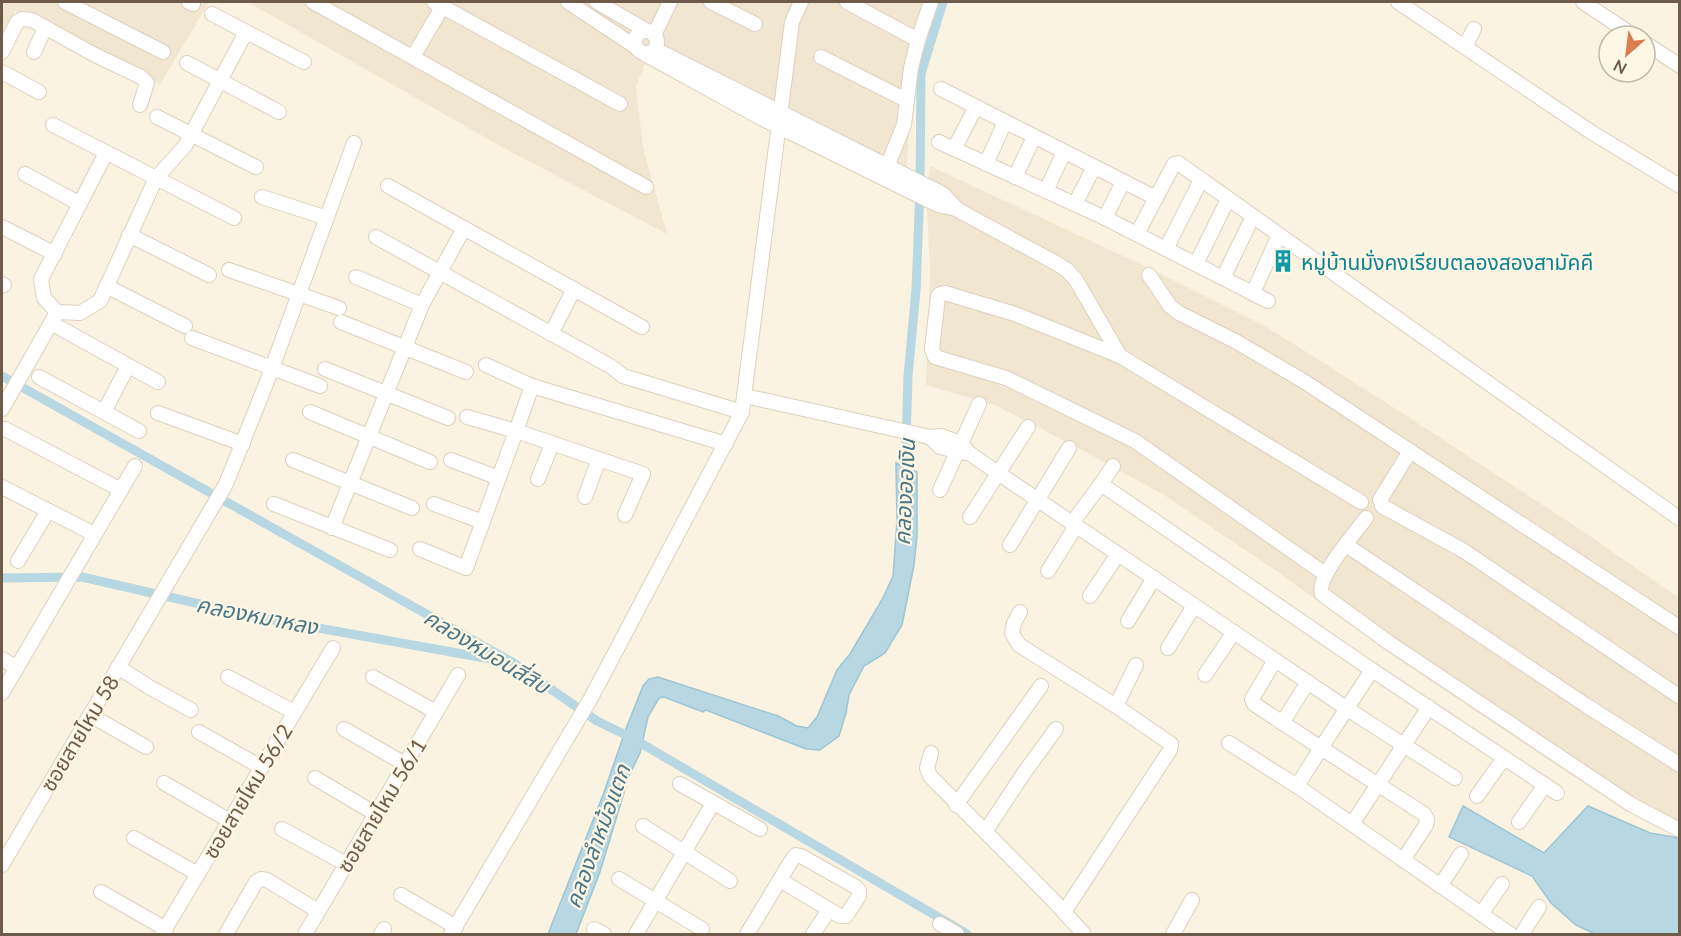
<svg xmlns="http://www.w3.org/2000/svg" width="1681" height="936" font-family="Lato,'Noto Sans Thai',sans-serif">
<rect width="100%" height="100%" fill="#faf3e1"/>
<g fill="#f1e6d0">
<path d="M2 2H209L160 84 15 11 2 37Z"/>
<path d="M248 2H936L912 78 907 168 927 186 930 166 1149 268 1267 327 1396 409 1584 532 1679 598V837L1625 809 1558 766 1391 654 1275 570 1164 495 1080 449 997 406 926 385 930 272 927 207 790 141 645 64 636 86 643 148 667 234 502 147Z"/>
</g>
<g fill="#b7d7e2" stroke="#9ec5d3" stroke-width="1.5">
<path d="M896 463 917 472V536L914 565 902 625 885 653 864 666 849 695 846 713 839 736 820 750 806 749 706 710 703 712 664 697 659 698 648 717 640 753 629 776 600 872 576 934H548L603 795 627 726 643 686 649 679 658 677 778 716 797 726 808 728 817 717 837 670 850 654 883 598 893 576 897 521Z"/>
<path d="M1463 806 1544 853 1588 806 1650 833 1679 838V934H1595L1576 925 1551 903 1532 876 1449 837Z"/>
</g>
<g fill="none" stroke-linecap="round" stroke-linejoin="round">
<g stroke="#b7d7e2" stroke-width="9">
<path d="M2 376 512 662 597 721 632 738 967 934"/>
<path d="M905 478 908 376 916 290 920 188 921 74 943 2"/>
<path d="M2 578 82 577 257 617 507 662"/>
</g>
<g stroke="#ddd0be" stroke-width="16">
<g id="minor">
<path d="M65 2 163 52"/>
<path d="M189 2 193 4"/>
<path d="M313 2 646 187"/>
<path d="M434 2 620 104"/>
<path d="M568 2 636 47"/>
<path d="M597 2 647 31"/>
<path d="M711 2 755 24"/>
<path d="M847 2 918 40"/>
<path d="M1398 2 1591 132 1680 186"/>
<path d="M1583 2 1634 36"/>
<path d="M212 14 304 62"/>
<circle cx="646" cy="42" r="11"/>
<path d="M654 35 670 2"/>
<path d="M1645 43 1680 66"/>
<path d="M1465 47 1474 29"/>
<path d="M655 49 943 194 958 210 1056 263 1067 270 1076 280 1120 356 1361 502"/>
<path d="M2 52 17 22 22 19 32 20 93 54 141 77 147 83 140 105"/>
<path d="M34 52 45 28"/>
<path d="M645 54 763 119 938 205 956 209"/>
<path d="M413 57 445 2"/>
<path d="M821 57 906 100"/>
<path d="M187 63 279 112"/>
<path d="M2 72 39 92"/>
<path d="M941 89 1156 198"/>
<path d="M157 117 256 167"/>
<path d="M53 125 234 218"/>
<path d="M939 142 1105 218 1268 301"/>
<path d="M954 149 976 107"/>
<path d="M106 153 41 279 44 298 57 312 80 313 100 301 156 178 185 146 246 32"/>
<path d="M986 164 1005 122"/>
<path d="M25 174 80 204"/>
<path d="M884 174 904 125 911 68 918 40 931 2"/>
<path d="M1015 177 1034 137"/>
<path d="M388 186 642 327"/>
<path d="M1046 191 1064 152"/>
<path d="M262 197 327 218"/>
<path d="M1075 204 1094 167"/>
<path d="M1105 218 1123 182"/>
<path d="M2 227 55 254"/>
<path d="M1137 234 1174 164 1178 163 1680 519"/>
<path d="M129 235 209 275"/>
<path d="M376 237 612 367 623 376 742 412"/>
<path d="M1166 249 1201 180"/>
<path d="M1196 264 1228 199"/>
<path d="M229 270 339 308"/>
<path d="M1149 275 1170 306 1179 313 1237 342 1305 382 1410 451 1380 500"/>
<path d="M356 277 422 305"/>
<path d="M1223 278 1253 216"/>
<path d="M2 284 4 285"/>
<path d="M106 286 185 326"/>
<path d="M1253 293 1279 235"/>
<path d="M341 322 466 372"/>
<path d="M51 323 158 382"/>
<path d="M551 334 574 289"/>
<path d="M192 338 320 386"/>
<path d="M1120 356 1015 314 945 293 940 294 938 297 932 349 935 357 1006 378 1135 441 1325 574"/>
<path d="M486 365 532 386 726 444"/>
<path d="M325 369 448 418"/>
<path d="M39 377 139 431"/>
<path d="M532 386 516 431 643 474 625 515"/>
<path d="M745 396 930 437 941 436 961 443 969 453 998 473 1346 708 1455 778"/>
<path d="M2 409 55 316"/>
<path d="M104 412 128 366"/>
<path d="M310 412 430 462"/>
<path d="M158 413 243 444"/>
<path d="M5 429 121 490"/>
<path d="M930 437 940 447 965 453"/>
<path d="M1410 451 1680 628"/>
<path d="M293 460 412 508"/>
<path d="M451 460 499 478"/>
<path d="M538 479 552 444"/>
<path d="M1101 484 1113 466"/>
<path d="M2 487 94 534"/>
<path d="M940 490 979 404"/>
<path d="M585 497 599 459"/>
<path d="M274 504 390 550"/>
<path d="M434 504 483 522"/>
<path d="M1382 506 1464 551 1680 697"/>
<path d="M970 517 1028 427"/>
<path d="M1366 518C1356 532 1315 578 1322 594L1388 642 1632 805 1680 830"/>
<path d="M1072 523 1101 484 1372 670 1321 748 1254 704 1252 699 1275 660"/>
<path d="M332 528 422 305 464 228"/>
<path d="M1010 545 1069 448"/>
<path d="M1346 545 1584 704 1680 765"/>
<path d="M420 549 466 568 516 431 467 417"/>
<path d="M18 561 48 511"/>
<path d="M1048 571 1076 526"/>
<path d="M1090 596 1118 554"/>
<path d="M1020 612 1014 623 1012 633 1019 645 1116 706 1171 744 1170 750 1064 912"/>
<path d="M1128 621 1154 578"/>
<path d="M1168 648 1194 606"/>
<path d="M2 659 17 668"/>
<path d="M118 667 149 687 191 710"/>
<path d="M1372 670 1557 793"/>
<path d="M1205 675 1234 632"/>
<path d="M228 677 294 712"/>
<path d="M373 677 436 712"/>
<path d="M2 693 135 466"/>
<path d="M1116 706 1136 665"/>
<path d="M90 715 146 747"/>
<path d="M1282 723 1308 682"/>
<path d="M344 729 405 764"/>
<path d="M199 732 261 767"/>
<path d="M1229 743 1297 786 1510 934"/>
<path d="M931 753 927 768 930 776 1052 899 1084 934"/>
<path d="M315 778 376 814"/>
<path d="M164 783 230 821"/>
<path d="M680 784 760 829"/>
<path d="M1297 786 1321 748 1424 814 1427 819 1426 825 1403 860"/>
<path d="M1477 796 1504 758"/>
<path d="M956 805 1041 686"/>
<path d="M1519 822 1545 785"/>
<path d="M1352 824 1429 707"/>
<path d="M643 826 730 881"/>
<path d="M282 829 346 864"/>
<path d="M985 832 1024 773 1056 729"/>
<path d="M134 838 198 874"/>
<path d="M2 865 226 484 268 379 354 143"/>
<path d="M619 879 702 929"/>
<path d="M1440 886 1461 854"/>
<path d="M101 892 166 929"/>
<path d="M401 895 456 927"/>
<path d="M1481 914 1502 884"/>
<path d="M940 924 957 934"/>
<path d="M594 929 604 934"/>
<path d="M162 934 333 648"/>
<path d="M226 934 256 882 261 879 267 880 318 911"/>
<path d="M305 934 458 675"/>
<path d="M381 934 384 929"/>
<path d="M451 934 591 698 742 412 792 22 801 2"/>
<path d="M636 934 713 803"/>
<path d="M747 934 793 858 796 855 801 856 856 887 859 891V896L846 916H840L780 880"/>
<path d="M813 934 829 910"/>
<path d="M1173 934 1192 900"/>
<path d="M1522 934 1539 907"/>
</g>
</g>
<use href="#minor" stroke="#fff" stroke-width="14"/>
</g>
<defs>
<g id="building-bare" transform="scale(1.8)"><path d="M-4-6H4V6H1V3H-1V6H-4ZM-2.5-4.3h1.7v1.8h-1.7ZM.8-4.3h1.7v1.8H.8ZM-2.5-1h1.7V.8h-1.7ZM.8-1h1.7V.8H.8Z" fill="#0f9aa8" stroke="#fef7e6" stroke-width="2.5" paint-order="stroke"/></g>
</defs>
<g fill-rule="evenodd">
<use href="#building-bare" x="1283" y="261"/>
</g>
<g text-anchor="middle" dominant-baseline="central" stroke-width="4.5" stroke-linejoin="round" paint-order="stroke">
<g font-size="21" fill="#0d838f" stroke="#fef7e6" text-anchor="start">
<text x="1301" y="261">หมู่บ้านมั่งคงเรียบตลองสองสามัคคี</text>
</g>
<g font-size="21" fill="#6f5b4a" stroke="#fef7e6">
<text transform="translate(79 733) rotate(-59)">ซอยสายไหม 58</text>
<text transform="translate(247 791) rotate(-59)">ซอยสายไหม 56/2</text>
<text transform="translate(381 805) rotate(-59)">ซอยสายไหม 56/1</text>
</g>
<g font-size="22" font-style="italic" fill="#497788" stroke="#fef7e6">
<text transform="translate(904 492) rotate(-87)">คลองออเงิน</text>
<text transform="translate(257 615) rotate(11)">คลองหมาหลง</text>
<text transform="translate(487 651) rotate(31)">คลองหมอนสี่สิบ</text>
<text transform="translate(597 836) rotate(-70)">คลองลำหม้อแตก</text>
</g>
</g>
<rect width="1681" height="936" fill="none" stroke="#6f5b4a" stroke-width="6"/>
<g transform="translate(1627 54) rotate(208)"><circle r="28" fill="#fef7e6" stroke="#c5b9a8" stroke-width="1.5"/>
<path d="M0-4.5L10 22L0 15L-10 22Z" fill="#dc7d4e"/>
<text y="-9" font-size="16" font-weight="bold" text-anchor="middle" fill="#6f5b4a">N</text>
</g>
</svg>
